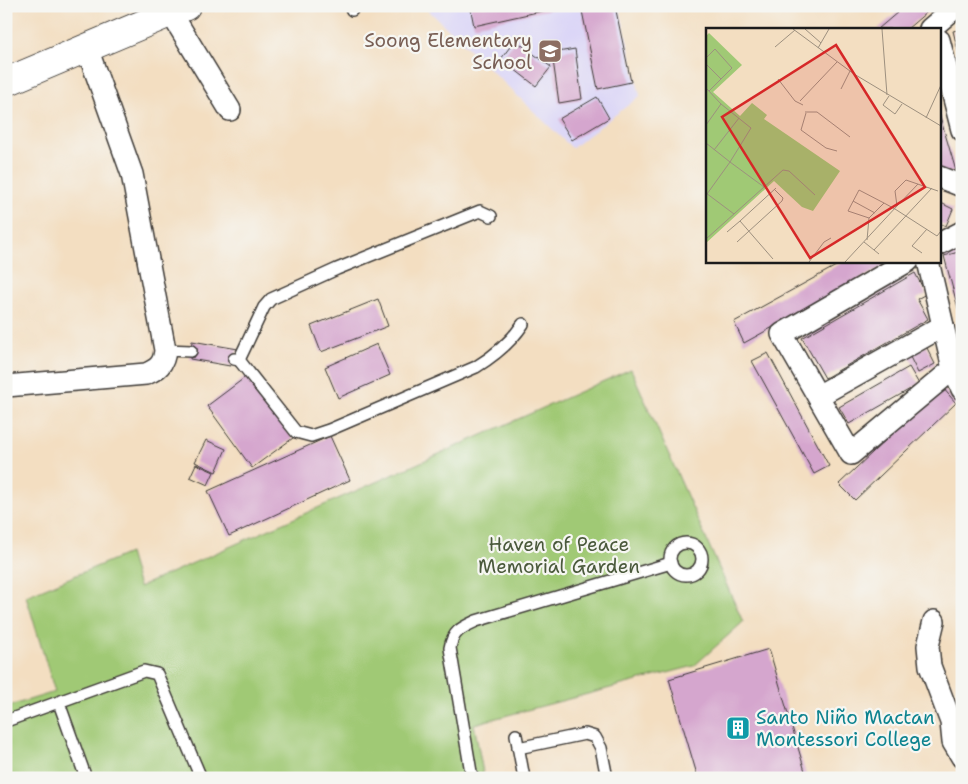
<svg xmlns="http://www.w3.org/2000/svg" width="968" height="784" font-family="'Shantell Sans',sans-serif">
<rect width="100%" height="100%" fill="#f6f6f2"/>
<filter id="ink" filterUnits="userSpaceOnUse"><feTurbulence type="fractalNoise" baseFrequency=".02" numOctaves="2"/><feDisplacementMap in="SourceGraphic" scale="10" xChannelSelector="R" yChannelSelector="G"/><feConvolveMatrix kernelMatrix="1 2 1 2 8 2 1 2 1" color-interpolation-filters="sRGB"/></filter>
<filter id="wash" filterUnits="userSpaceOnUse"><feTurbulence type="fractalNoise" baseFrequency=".0096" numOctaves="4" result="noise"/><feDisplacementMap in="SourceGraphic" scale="20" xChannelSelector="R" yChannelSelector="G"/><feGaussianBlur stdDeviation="1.12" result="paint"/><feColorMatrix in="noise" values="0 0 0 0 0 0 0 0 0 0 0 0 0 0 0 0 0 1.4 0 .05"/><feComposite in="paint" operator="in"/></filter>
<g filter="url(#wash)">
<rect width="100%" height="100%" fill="#f3dec1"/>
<path fill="#dbd6f7" d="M424 6H619L640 96 572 148Z"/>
<path fill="#a0c975" stroke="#5e7248" d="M631 369 743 622 694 666 474 724 484 778H6V707L55 692 26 596 129 553 139 587Z"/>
<g id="blocks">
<g fill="#d5a6ce">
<path d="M470 6H560V7L474 26Z"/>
<path d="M581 6H615L631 82 598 89Z"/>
<path d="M905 6H934L907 29H878Z"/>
<path d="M962 29V62H961L953 31Z"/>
<path d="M515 40 551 67 536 86 501 59Z"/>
<path d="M575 49 582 99 559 103 552 53Z"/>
<path d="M597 97 609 118 572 140 559 119Z"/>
<path d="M939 113 956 171 939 176Z"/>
<path d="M939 202 953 209 946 226 939 223Z"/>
<path d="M962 251V319H961L944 256Z"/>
<path d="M845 261H893L744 343 734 322Z"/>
<path d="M915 273 926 294 917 299 928 319 825 378 802 338Z"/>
<path d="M378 299 388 326 321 352 311 326Z"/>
<path d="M192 341 238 349 230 366 190 359Z"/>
<path d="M377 344 390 375 338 398 325 367Z"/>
<path d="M926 346 935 364 918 373 909 355Z"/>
<path d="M768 353 829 466 814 474 752 361Z"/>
<path d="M909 367 919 384 849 424 839 407Z"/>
<path d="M247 376 293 438 252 468 207 406Z"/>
<path d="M942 387 956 403 855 500 839 484Z"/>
<path d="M330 436 350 480 229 536 208 491Z"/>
<path d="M206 440 226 449 216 472 195 462Z"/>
<path d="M196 464 214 472 208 485 190 477Z"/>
<path d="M769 649 807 778H698L669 679Z"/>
</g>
</g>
</g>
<g filter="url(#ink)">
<use href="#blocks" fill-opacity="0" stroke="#3c3935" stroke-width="1"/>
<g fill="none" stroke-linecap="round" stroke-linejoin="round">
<g stroke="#3c3935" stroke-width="14">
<g id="lane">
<path d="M350 6 352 10"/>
<path d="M165 350 191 351"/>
<path d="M234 359 239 360 264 307 271 299 337 269 480 211 491 216"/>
<path d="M239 360 296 432 311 436 329 430 476 367C494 356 511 342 523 324"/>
<circle cx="686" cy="559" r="16"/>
<path d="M59 703 86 778"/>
<path d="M6 721 144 671 157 674 201 778"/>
<path d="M516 735 524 778"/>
<path d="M518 748 585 734 595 737 601 748 607 778"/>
<path d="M472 778 450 648C453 631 461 628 476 621L671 563"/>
</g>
</g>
<g stroke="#3c3935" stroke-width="24">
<g id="street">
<path d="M171 13 230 110"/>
<path d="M930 29 957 6"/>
<path d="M939 40 962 130"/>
<path d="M939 177 962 186"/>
<path d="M939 244 962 232"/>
<path d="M908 261 782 334 851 454 953 369 928 261"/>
<path d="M953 369 962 389"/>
<path d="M6 386 146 374C158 369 164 364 165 350L132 174 87 48"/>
<path d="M818 396 943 326"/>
<path d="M934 621 928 646 930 666 951 722 953 742 962 757"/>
</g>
</g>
<g stroke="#3c3935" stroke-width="30">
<path id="secondary" d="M6 82 186 6"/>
</g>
<use href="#lane" stroke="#fff" stroke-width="11"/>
<use href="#street" stroke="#fff" stroke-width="21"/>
<use href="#secondary" stroke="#fff" stroke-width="28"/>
</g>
</g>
<defs>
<g id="school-square" transform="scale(1.25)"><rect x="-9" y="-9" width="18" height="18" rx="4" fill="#8d6e63" stroke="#f6f6f2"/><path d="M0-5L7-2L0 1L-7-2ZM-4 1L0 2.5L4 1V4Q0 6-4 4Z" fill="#fff"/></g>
<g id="building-square" transform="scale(1.25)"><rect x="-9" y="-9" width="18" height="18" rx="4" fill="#0f9aa8" stroke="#f6f6f2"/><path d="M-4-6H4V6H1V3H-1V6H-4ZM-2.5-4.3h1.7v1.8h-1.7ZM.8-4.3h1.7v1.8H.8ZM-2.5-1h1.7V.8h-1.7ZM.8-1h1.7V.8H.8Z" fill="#fff"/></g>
</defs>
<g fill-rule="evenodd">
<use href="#school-square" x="550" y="51"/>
<use href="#building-square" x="738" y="728"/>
</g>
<g text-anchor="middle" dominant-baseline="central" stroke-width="4.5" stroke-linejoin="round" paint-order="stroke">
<g font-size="19" fill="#785e54" stroke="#f6f6f2" text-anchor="end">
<text x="532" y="40">Soong Elementary<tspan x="532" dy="22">School</tspan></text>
</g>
<g font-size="19" fill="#4a593b" stroke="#f6f6f2">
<text x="559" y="544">Haven of Peace<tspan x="559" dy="22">Memorial Garden</tspan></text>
</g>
<g font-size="19" fill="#0d838f" stroke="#f6f6f2" text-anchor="start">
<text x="756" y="717">Santo Niño Mactan<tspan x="756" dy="22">Montessori College</tspan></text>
</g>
</g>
<g transform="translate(706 28)">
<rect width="235" height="235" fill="#f3dec1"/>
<path d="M3 5 36 37 7 64 34 88 46 75 61 87 58 91 134 143 107 183 96 179 68 153 0 215V8Z" fill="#a0c975"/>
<path fill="none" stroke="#9d907f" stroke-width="1" d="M87 1 148 46 235 98M99 1 115 15M176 1 181 67M69 19 89 2M112 20 123 1M0 30 9 21 26 40 3 63M0 36 15 51M72 51 89 73 97 77M0 60 15 76M135 61 144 43M183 68 177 77 189 86 196 76M94 73 131 34M99 84H111L144 109M100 85 95 102 120 120 131 123M220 90 235 57M0 97 15 76 45 100 24 134 58 159M0 115 24 134 1 166M8 122 33 90M0 165 28 186M147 173 169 185M178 175 163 190 142 183 153 162 178 175 189 181 231 208 235 203M191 178 212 156M21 204 34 193M0 211 77 142 83 143 109 167M161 212 163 190M31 214 76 173 77 170 68 161M158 214 173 226M168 222 226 160M216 225 206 218 221 201M67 231 34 193 70 160M103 234 118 214 125 210M139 234 191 178 189 163 200 152 232 163"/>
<path fill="#d62828" fill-opacity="0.15" stroke="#d62828" stroke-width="2.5" d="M130 17 219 159 104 230 16 89Z"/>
<rect width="235" height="235" fill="none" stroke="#1c1c1c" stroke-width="2.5"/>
</g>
<rect width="968" height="784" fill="none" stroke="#f6f6f2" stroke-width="25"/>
</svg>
